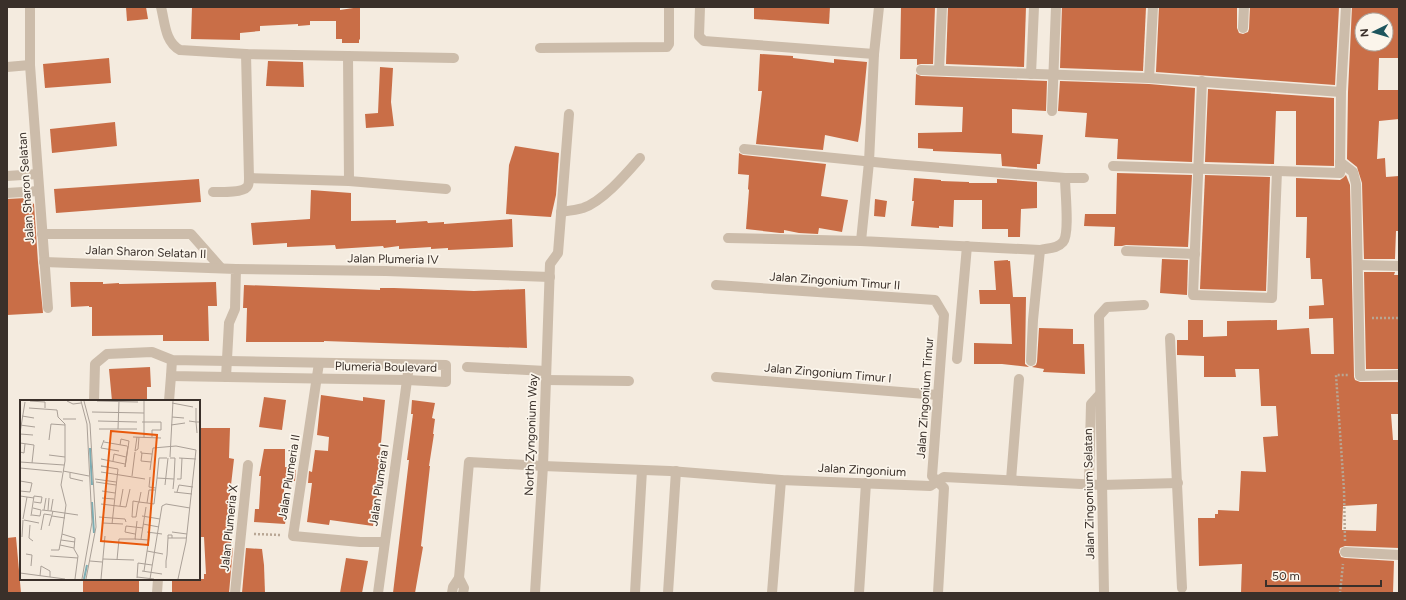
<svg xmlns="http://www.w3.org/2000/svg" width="1406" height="600" font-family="Figtree,sans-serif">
<rect width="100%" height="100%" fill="#f4ebdf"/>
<g fill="#c96e47" fill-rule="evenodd">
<path d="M126 7H146L148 19 127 21Z"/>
<path d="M192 7H340V10L360 7V40L359 39V43H342V39H336V21H310V25L298 26V24L260 26V31L240 33V40L191 39Z"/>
<path d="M754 7H830L829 24 754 19Z"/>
<path d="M901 7H935L933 64H921L917 65V59H900Z"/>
<path d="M948 7H1026L1024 67 946 64Z"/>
<path d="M1062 7H1146L1143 71 1060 68Z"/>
<path d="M1159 7H1237V28L1239 33 1243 34 1248 32 1249 29 1250 7H1339L1335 85 1156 72Z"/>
<path d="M1352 7H1399V58H1379L1378 90H1399V119L1379 121 1377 159 1385 158 1386 177 1399 176V231H1396L1395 259H1364L1362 183 1357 167 1347 159 1348 92ZM1362 20H1386V44H1362Z"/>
<path d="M760 54 793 56V58L834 63V59L867 62 861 123 858 142 825 135 823 150 756 144 762 91H758Z"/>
<path d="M109 58 111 83 45 88 43 64Z"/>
<path d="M268 61 303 62 304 87 266 86Z"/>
<path d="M380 67 393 68 391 102 394 126 366 128 365 114 378 113Z"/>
<path d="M916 74 921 76 1047 81 1046 111 1012 109V133L1043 135 1040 164H1037V169L1002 166 1001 154 933 151V149L918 148V133L962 132 963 107 915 105Z"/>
<path d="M1060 81 1149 84 1195 88 1192 162 1117 159 1118 139 1085 137 1087 113 1058 111Z"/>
<path d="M1208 89 1334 98V166L1296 165V111H1276L1274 164 1205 162Z"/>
<path d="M115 122 117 146 52 153 50 129Z"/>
<path d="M515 146 559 153 556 195 551 217 506 214 509 165Z"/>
<path d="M739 153 743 155 826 164 821 196 848 200 842 232 819 228 818 234 799 233 784 230V233H780L746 229 749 190 748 189 749 175 738 174Z"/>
<path d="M1117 173 1192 175 1188 247 1126 245 1122 246H1114L1115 227 1084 226 1085 214H1116Z"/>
<path d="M1205 175 1270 177 1266 291 1200 289Z"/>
<path d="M1346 175 1350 185 1354 377 1355 380 1360 382H1399V414H1391L1393 440H1399V548L1345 546 1340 548 1339 552 1341 557 1345 558 1394 561 1393 593H1241L1242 564 1199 566 1198 518H1215V514H1218V510L1239 511 1241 471 1266 472 1263 437 1278 436 1276 406H1261L1259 369H1235L1236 377H1204V356L1177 355V340H1188V320H1203V337L1227 336V321L1277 320V330L1309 328 1311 354H1334L1333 318 1309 319V306L1324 305 1322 279H1311L1310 258H1306L1307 217H1296V178L1340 180 1343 178ZM1377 504 1376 531 1342 530 1343 506Z"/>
<path d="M914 178 941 180V181L969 182V183H997V179L1037 182V208L1021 209 1020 237H1008V229H982V200H954L953 227 939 226V228L911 226 914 201H912Z"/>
<path d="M199 179 201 202 56 213 54 189Z"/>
<path d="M311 190 351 193V221L396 220V223L427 221 428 223 444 222V224L512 219 513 247 448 250V248L431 249V247L399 249V246L384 248 383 246 336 249 335 245 287 247V243L253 245 251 223 310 219Z"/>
<path d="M26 198 34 204 38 262 43 313 7 315V199Z"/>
<path d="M875 199 887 201 885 217 874 216Z"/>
<path d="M1162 259 1188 260 1187 295 1160 293Z"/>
<path d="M1008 260V261H1010L1013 297H1026L1025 361V364L1029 367 1002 364H974V343L1012 344 1010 304H980L979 290H996L994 261Z"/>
<path d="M1364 272H1395L1394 275H1399V369H1366Z"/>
<path d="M70 282H103V284L119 283V284L216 282 217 306H208L209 341H163V335L92 336V307H89V306L71 307Z"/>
<path d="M244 285 380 290V288H394L474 291 525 289 527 348 324 341V342H246L247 308H243Z"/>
<path d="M1039 328 1073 329V344H1084L1085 374 1043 372 1044 369 1032 367 1036 365 1037 362Z"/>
<path d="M150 367 151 387H147V401H112L109 369Z"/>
<path d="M321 395 363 401V397L385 400 379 464 381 465 373 526 330 520 329 525 307 522 312 483H308L309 471 312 472 315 450 328 451 329 437 317 435Z"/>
<path d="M264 397 286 400 282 430 259 427Z"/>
<path d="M412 400 435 403 432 418 435 419 433 434H434L429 466H430L421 546 423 547 415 593H393L409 460H407L413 414H411Z"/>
<path d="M199 428H230L229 458 234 459 228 511 232 512 227 541 231 542 230 548H233L229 593H172V579H204V574H206L204 537H199Z"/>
<path d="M264 449H285V467L296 469 295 481 285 480 282 511 287 512 285 524 254 522 255 509H259L261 476H259Z"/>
<path d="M16 537 21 593H7V538Z"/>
<path d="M246 548 262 549 264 565 265 593H242Z"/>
<path d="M346 558 368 561 362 593H340Z"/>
<path d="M83 579 139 580V593H83Z"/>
</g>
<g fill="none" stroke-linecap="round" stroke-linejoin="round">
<g stroke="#b8a694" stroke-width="2.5" stroke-dasharray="2 2" stroke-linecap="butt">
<path d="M1372 318H1399"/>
<path d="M254 534 281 535"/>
<path d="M1345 541 1344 490 1336 375H1349"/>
<path d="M1340 593 1343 564"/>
</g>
<g stroke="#ccbcaa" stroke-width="10">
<path d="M30 7V65L48 308"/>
<path d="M161 7C165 23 165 42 180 50L246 54 454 58"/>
<path d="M700 7 699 36 704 41 874 54"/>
<path d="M1243 28 1244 7"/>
<path d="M540 48 667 47 669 44V7"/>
<path d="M348 56 349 181"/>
<path d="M7 67 30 65"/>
<path d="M921 70 1149 78 1341 92"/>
<path d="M939 70 942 7"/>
<path d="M1031 74 1034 7"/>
<path d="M1149 78 1153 7"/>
<path d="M1202 81 1193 295 1272 298 1277 171"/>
<path d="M1052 111 1056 7"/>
<path d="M744 149 894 164 1065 178C1065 191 1070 234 1063 242 1057 249 1048 248 1040 250L861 241 869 162 874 54 879 7"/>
<path d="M1340 162 1353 172 1356 184 1360 376 1399 375"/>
<path d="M1113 166 1340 173 1341 92 1346 7"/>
<path d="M7 176 38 174"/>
<path d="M249 178 349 181 446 189"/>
<path d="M1065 178H1084"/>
<path d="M213 192C220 192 242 193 247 187 249 185 249 181 249 178L246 54"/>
<path d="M7 193 39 191"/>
<path d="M561 212C568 211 576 210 583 208 603 201 626 174 640 158"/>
<path d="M42 234H191L221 268"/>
<path d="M728 238 861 241"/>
<path d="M1126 251 1195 254"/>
<path d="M44 262 236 269 235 309 229 323 226 377"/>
<path d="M1358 265 1399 266"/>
<path d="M236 269 386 271 550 277"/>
<path d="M716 285 935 300 944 315 932 476 944 488 938 593"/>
<path d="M1170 338 1182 588"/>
<path d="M957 359 967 246"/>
<path d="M1031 361 1033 320 1040 250"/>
<path d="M319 363 293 536 360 542H384"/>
<path d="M467 367 546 371"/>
<path d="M716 377 938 395"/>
<path d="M546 380 629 381"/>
<path d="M94 401 95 364 107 354 152 352 172 360 446 365V382L407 380 171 376 172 360"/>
<path d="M169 401 171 376"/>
<path d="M1011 480 1019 379"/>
<path d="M1089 484 1091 404 1100 394"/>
<path d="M1345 552 1399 555"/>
<path d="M157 593 158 579"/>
<path d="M235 593 248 465"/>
<path d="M378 593 408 373"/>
<path d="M452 593 453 587 459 578"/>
<path d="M463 593 464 588 459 578 469 462 543 466 670 471 781 480 930 486 944 477 1101 485 1178 483"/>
<path d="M535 593 543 466 550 264 558 253 569 114"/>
<path d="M635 593 642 470"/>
<path d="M668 593 676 471"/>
<path d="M772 593 781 480"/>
<path d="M859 593 866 483"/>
<path d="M1104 593 1099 316 1107 307 1144 305"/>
</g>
</g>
<g text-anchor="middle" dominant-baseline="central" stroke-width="3.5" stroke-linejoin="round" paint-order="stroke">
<g font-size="12" fill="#3a302a" stroke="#fbf5eb">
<text transform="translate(26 188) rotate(-94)">Jalan Sharon Selatan</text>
<text transform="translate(146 252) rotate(2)">Jalan Sharon Selatan II</text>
<text transform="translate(393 259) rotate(1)">Jalan Plumeria IV</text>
<text transform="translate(835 281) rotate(4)">Jalan Zingonium Timur II</text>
<text transform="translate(386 367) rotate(1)">Plumeria Boulevard</text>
<text transform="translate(828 373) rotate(5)">Jalan Zingonium Timur I</text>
<text transform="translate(925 398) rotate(-86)">Jalan Zingonium Timur</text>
<text transform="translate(531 435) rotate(-88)">North Zyngonium Way</text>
<text transform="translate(862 470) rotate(3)">Jalan Zingonium</text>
<text transform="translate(289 477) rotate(-81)">Jalan Plumeria II</text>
<text transform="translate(379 485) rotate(-82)">Jalan Plumeria I</text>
<text transform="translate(1089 494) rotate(-91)">Jalan Zingonium Selatan</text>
<text transform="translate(229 528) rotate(-84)">Jalan Plumeria X</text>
</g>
</g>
<g transform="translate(20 400)">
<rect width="180" height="180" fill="#f4ebdf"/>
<path fill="none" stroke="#7cacb2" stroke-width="2" d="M70 48 72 85M72 102 74 133M64 179 67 165"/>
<path fill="none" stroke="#aaa097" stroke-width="1" d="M10 1 25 2V8M47 1 53 4 61 3M61 1 67 24 72 122 62 179M64 1 70 24 76 127 66 179M77 1 118 2M180 1V17M152 3 173 7M9 8 37 10 38 17 45 24V61L41 85 46 105 42 134 55 138 54 149 58 156 55 179M176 8V22H180M72 12 124 13M2 16 14 18M152 17 164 18M43 19H56M78 21 117 22M169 21 176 22 177 33M122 22H141V30H132V37M0 25 15 27M151 25 165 23M79 29H117M98 29 99 1M0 33 5 2M0 34 13 35M113 37 141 38M124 37V1M29 40 31 24 45 25M84 40 81 48 99 51M84 42 107 46M0 43 14 45 12 63M100 45 101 39 109 41 105 67 108 46M115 51 118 49 119 37M115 51 117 37M121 51V53L132 54M0 52 4 53 5 44M122 53 121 61 131 62M29 55 45 57M150 57 153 1M150 58H155L154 79M159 58 176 59M81 59 105 64M93 61 94 54 106 57M0 62 44 65M89 67 81 66 98 69 92 124M0 68 42 72M130 70 133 48 156 46 176 50 166 142 158 179M43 71 69 76M81 72 125 79M50 73V78L63 81M112 76 115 52M130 77 129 87 136 88M137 78 139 58H147M75 79 96 82M157 79H161L162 58M0 81 12 83 10 92 0 91M76 82 96 85M145 85 148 58M82 91 95 93M121 92 119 102 118 104 116 117H112L113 101 119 102 127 103 134 104 137 78 154 79 153 89M154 92 172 94M157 92 159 85 173 87M0 96 14 98M82 98 94 99M127 103 129 90H136M81 104 106 107 110 89M146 104 170 108M100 106 103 89M22 110 31 111 33 99M24 110 26 98M28 110 29 98M31 111 58 115M12 115 20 116 21 110 13 108M11 116 14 96 22 97 21 103 14 102M32 116 45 118M122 116 140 119M79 117 105 119 106 122M3 119 7 97M4 120 19 123M117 121 115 139 129 140M83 123 103 124M123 124 139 127M10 125 9 138 13 141M29 126 33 111M21 130 24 114 31 115M127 132 142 134M152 132 167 134M115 134 105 132 106 126 123 128M2 137 3 120M152 138H166M121 139 126 107M41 140 55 142M40 145 54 148M31 150H39L42 134M127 151 143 154M6 154 12 155 11 166M30 156 58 158M83 159 114 160M97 160 99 139H116M70 161 82 162M118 163 132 165M146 168V161L147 155 148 138V135H152V138H148M122 171 142 174M124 171 130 132M0 173 45 179M20 176 21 166 30 171V177M117 177 134 179M117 178 118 163M81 179 85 136M130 179 142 106 146 104"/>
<path fill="#e8590c" fill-opacity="0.15" stroke="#e8590c" stroke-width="2" d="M91 31 137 35 128 145 81 141Z"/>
<rect width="180" height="180" fill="none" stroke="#3a302a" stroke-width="2"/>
</g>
<rect width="1406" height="600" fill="none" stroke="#3a302a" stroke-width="16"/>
<g transform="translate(1374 32) rotate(265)"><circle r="19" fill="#fbf5eb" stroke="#aea69e"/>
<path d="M0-3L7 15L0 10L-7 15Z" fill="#1d555d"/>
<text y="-6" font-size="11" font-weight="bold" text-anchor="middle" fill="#3a302a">N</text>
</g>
<path d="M1266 580v6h115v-6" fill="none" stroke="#3a302a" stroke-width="2"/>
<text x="1272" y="580" font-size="12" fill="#3a302a" stroke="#fbf5eb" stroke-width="3" paint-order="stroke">50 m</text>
</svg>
